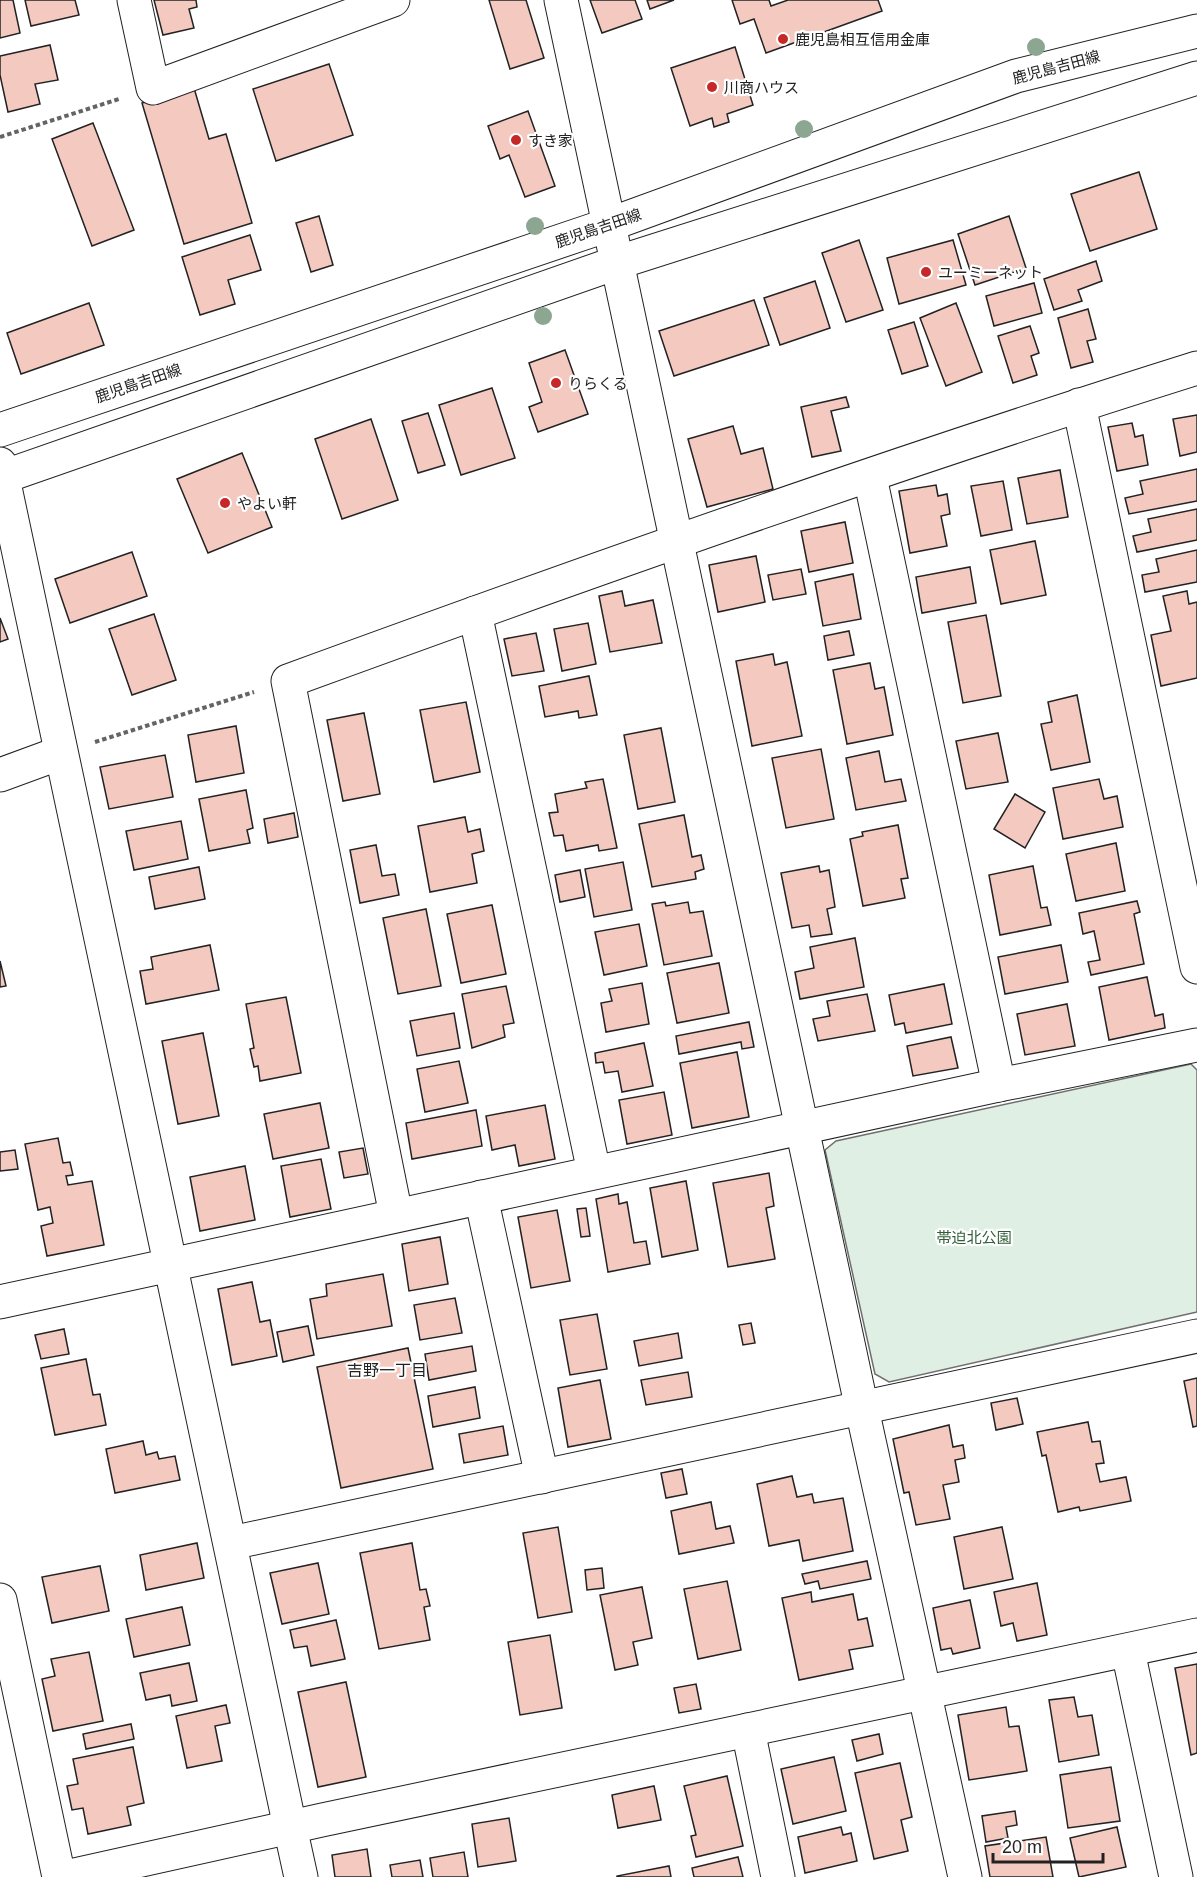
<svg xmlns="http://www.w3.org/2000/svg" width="1197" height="1877" font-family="Helvetica,'Noto Sans JP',sans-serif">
<rect width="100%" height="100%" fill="#fff"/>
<path fill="#e0efe3" stroke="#6f6f6f" stroke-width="1.5" d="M1191 1064 1197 1070V1312L889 1382 875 1374 825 1150 836 1141Z"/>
<g fill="#f3c9c0" stroke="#222" stroke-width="1.5">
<path d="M0 0H13L20 33 0 38Z"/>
<path d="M25 0H75L79 15 31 26Z"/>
<path d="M154 0H196L197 7 189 9 194 28 163 35Z"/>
<path d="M489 0H526L544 58 510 69Z"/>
<path d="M590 0H635L642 19 602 33Z"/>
<path d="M647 0H674L650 9Z"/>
<path d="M732 0H769L771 6 788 0H878L882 11 766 53 754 19 740 24Z"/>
<path d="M50 45 58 80 35 84 40 104 8 112 0 75V56Z"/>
<path d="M735 47 753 105 727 114 729 122 714 127 712 118 690 126 671 68Z"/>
<path d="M329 64 353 135 276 161 253 89Z"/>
<path d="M194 88 209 139 226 134 252 223 184 244 142 103Z"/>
<path d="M528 111 555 186 525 197 509 155 500 159 488 126Z"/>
<path d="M93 123 134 230 92 246 52 139Z"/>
<path d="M1139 172 1157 229 1090 251 1071 194Z"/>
<path d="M319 216 333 265 311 272 296 223Z"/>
<path d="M1009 216 1026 268 975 285 958 234Z"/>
<path d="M250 235 261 270 228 280 235 304 200 315 182 257Z"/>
<path d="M859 240 883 310 846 322 822 253Z"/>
<path d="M953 240 966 285 899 304 887 258Z"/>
<path d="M1096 261 1102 281 1078 290 1082 301 1054 310 1044 279Z"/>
<path d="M815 281 830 328 780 345 764 298Z"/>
<path d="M1034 283 1042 313 994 326 986 296Z"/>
<path d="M754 300 769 345 674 376 659 331Z"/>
<path d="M89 303 104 345 21 374 7 333Z"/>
<path d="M956 303 982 372 946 386 920 318Z"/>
<path d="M1088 309 1096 339 1087 341 1093 362 1071 368 1058 318Z"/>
<path d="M914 322 928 366 902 374 888 330Z"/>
<path d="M1030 326 1039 353 1031 356 1037 375 1013 383 998 336Z"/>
<path d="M565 350 588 414 538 432 529 407 542 402 529 363Z"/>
<path d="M492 388 515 458 461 475 439 405Z"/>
<path d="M846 397 849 407 831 411 841 451 812 457 801 407Z"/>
<path d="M428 413 445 465 418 473 402 421Z"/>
<path d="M1197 415V452L1180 456 1173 419Z"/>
<path d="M371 419 398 500 342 519 315 439Z"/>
<path d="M1132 423 1135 437 1143 435 1148 465 1117 471 1108 427Z"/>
<path d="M733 426 741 454 763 448 773 489 707 507 688 439Z"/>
<path d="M242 453 272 527 208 553 177 479Z"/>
<path d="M1197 469V501L1129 514 1125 498 1143 494 1140 481Z"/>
<path d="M1060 470 1068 517 1027 524 1018 478Z"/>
<path d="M1003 481 1012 530 981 536 971 486Z"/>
<path d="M936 485 938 496 947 494 950 514 941 516 947 546 910 553 899 491Z"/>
<path d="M1197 509V540L1137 552 1133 536 1151 532 1148 519Z"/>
<path d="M845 522 853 563 809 572 801 531Z"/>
<path d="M1035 541 1046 595 1001 604 990 550Z"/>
<path d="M1197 550V582L1145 592 1142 575 1159 572 1156 559Z"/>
<path d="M132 552 147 596 70 623 55 579Z"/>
<path d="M756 556 765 602 718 612 709 565Z"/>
<path d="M970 567 976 603 922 613 916 577Z"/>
<path d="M801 569 806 594 773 600 768 575Z"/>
<path d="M853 574 861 619 823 626 815 582Z"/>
<path d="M622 591 625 606 653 600 662 643 610 652 599 596Z"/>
<path d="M1187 591 1189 604 1197 602V678L1161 686 1151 635 1171 631 1163 596Z"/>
<path d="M154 614 176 680 132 695 109 629Z"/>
<path d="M986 615 1001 696 963 703 948 622Z"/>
<path d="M0 618 8 639 0 642Z"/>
<path d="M588 623 596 664 562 671 554 629Z"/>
<path d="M849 631 854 655 828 660 824 636Z"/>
<path d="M536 633 544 671 512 676 504 639Z"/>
<path d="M773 654 775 665 787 662 802 736 752 746 736 661Z"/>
<path d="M870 663 875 689 884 687 893 735 847 744 833 670Z"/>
<path d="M589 676 597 715 579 718 578 711 545 717 539 686Z"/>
<path d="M1077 695 1090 762 1051 770 1041 724 1052 722 1048 702Z"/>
<path d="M466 702 480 772 434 782 420 710Z"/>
<path d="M364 713 380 794 343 801 327 720Z"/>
<path d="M236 726 244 773 196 782 188 735Z"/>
<path d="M661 728 675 802 638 809 624 735Z"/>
<path d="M998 733 1008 782 966 789 956 741Z"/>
<path d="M821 749 834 819 786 828 772 758Z"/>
<path d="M879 751 885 782 901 779 906 801 856 810 846 758Z"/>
<path d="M165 755 173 797 109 809 100 767Z"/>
<path d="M603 779 617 848 599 851 598 845 566 851 563 835 554 836 549 813 558 812 555 794 587 788 585 782Z"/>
<path d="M1099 779 1104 799 1117 796 1123 827 1063 839 1053 788Z"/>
<path d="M246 790 253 828 247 830 250 843 209 851 199 799Z"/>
<path d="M1015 794 1045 812 1025 848 994 829Z"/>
<path d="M294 813 298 837 268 843 264 819Z"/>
<path d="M684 815 692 857 701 855 704 869 695 872 696 879 652 887 639 824Z"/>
<path d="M465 817 468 832 480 829 484 851 472 854 477 883 430 892 418 826Z"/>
<path d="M181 821 188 859 134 870 126 831Z"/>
<path d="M898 825 908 878 901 879 905 898 863 906 850 839 863 836 862 832Z"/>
<path d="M1116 843 1125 891 1076 901 1066 854Z"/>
<path d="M376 845 382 876 395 874 399 895 360 903 350 850Z"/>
<path d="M623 862 632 910 594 917 585 869Z"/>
<path d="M819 866 820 872 829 870 835 907 827 909 832 934 811 937 809 925 792 928 781 873Z"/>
<path d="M1033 866 1041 908 1047 907 1051 925 1000 935 989 875Z"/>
<path d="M199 867 205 899 155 909 149 877Z"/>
<path d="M580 870 585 897 560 902 555 875Z"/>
<path d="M1137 901 1140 912 1134 914 1144 964 1091 975 1088 962 1100 960 1094 931 1083 934 1079 913Z"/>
<path d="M665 902 666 906 688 902 690 913 703 911 712 956 664 965 652 904Z"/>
<path d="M492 905 506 974 461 983 447 914Z"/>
<path d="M426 909 441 986 398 994 383 918Z"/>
<path d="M639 924 647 966 604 975 595 932Z"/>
<path d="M855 938 864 987 800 999 795 972 814 968 810 947Z"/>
<path d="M210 945 219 990 146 1004 140 971 153 969 151 957Z"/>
<path d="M1061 945 1068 982 1005 994 998 957Z"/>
<path d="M0 961 6 986 0 987Z"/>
<path d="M719 963 729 1013 677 1023 667 973Z"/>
<path d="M1147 977 1155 1016 1163 1014 1165 1028 1109 1040 1099 987Z"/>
<path d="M642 983 649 1024 606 1032 601 1003 612 1001 609 989Z"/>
<path d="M944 984 952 1024 906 1033 904 1023 895 1025 889 995Z"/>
<path d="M506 986 514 1023 503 1025 505 1037 472 1048 462 994Z"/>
<path d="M867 994 875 1031 818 1041 813 1019 830 1016 827 1001Z"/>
<path d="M286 997 301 1073 260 1081 258 1066 254 1067 250 1049 254 1048 246 1004Z"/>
<path d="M1067 1004 1075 1046 1025 1055 1017 1014Z"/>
<path d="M454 1013 460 1048 417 1056 410 1021Z"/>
<path d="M749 1022 754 1047 742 1049 741 1042 679 1054 676 1036Z"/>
<path d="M203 1033 219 1116 178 1124 162 1041Z"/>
<path d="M951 1037 958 1068 913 1076 907 1046Z"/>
<path d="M644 1043 653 1086 622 1092 618 1071 605 1073 603 1062 596 1063 595 1053Z"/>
<path d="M737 1052 749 1117 692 1128 680 1063Z"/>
<path d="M459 1061 468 1103 425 1112 417 1069Z"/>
<path d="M664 1092 672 1135 627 1144 619 1100Z"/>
<path d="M320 1103 329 1148 273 1159 264 1114Z"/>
<path d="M545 1105 555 1159 519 1166 515 1145 492 1150 486 1116Z"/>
<path d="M476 1110 482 1146 412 1159 406 1123Z"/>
<path d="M58 1138 63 1163 70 1162 73 1175 66 1176 68 1185 92 1181 104 1245 47 1256 41 1226 53 1223 50 1207 38 1210 25 1144Z"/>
<path d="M363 1148 368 1174 344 1178 339 1152Z"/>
<path d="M15 1150 18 1169 0 1171V1152Z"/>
<path d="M321 1159 331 1209 290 1217 281 1166Z"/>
<path d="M245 1166 255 1220 200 1231 190 1177Z"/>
<path d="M769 1173 774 1206 766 1208 775 1259 728 1267 713 1183Z"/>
<path d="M686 1181 698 1250 662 1257 650 1188Z"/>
<path d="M618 1194 619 1204 627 1202 634 1243 646 1241 650 1264 608 1272 596 1199Z"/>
<path d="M586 1208 590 1236 581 1237 577 1209Z"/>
<path d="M557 1210 570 1281 531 1288 518 1217Z"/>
<path d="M440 1237 448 1284 409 1291 402 1244Z"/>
<path d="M383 1274 392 1326 317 1339 310 1299 327 1296 326 1284Z"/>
<path d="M252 1282 260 1322 270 1320 277 1356 232 1365 218 1289Z"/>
<path d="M455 1298 462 1333 420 1340 414 1305Z"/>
<path d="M597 1314 607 1369 570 1375 560 1320Z"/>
<path d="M751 1323 755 1343 743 1345 739 1325Z"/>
<path d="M308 1326 314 1355 283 1362 277 1332Z"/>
<path d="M64 1329 69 1354 41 1359 35 1335Z"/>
<path d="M678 1333 682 1358 639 1366 634 1341Z"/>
<path d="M472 1346 476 1371 429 1380 425 1354Z"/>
<path d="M408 1348 433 1469 341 1488 317 1367Z"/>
<path d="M86 1359 93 1395 100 1394 106 1425 55 1435 41 1368Z"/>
<path d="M688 1372 692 1397 646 1405 641 1380Z"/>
<path d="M1197 1378V1426L1193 1427 1184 1381Z"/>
<path d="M600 1380 611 1439 568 1447 558 1388Z"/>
<path d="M475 1387 480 1418 433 1427 428 1396Z"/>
<path d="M1017 1398 1023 1424 996 1430 991 1403Z"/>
<path d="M1088 1422 1092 1442 1100 1441 1104 1463 1096 1464 1100 1482 1126 1477 1131 1501 1080 1511 1079 1507 1058 1512 1046 1455 1042 1456 1037 1432Z"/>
<path d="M949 1425 953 1447 963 1445 965 1458 955 1460 959 1482 943 1485 950 1519 916 1525 909 1492 904 1493 893 1439Z"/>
<path d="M503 1426 508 1455 464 1463 459 1434Z"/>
<path d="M143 1441 146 1455 157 1452 159 1459 175 1456 180 1480 115 1493 106 1449Z"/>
<path d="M682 1469 687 1494 666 1498 661 1473Z"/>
<path d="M792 1476 797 1497 812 1494 814 1503 843 1498 853 1551 803 1561 799 1540 769 1546 757 1484Z"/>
<path d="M711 1502 716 1529 730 1526 734 1543 679 1554 671 1511Z"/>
<path d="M558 1527 572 1612 538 1618 523 1533Z"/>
<path d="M1002 1527 1013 1579 964 1589 954 1537Z"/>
<path d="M197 1543 204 1578 146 1590 140 1555Z"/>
<path d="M412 1543 420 1590 426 1589 430 1606 424 1607 430 1640 379 1649 360 1553Z"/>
<path d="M867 1561 871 1579 820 1589 818 1581 805 1584 802 1574Z"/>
<path d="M318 1563 329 1614 282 1624 270 1573Z"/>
<path d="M100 1566 109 1611 52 1623 42 1577Z"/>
<path d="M602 1568 604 1588 587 1590 585 1570Z"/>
<path d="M727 1581 741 1650 698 1659 684 1589Z"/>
<path d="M1037 1583 1047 1635 1017 1641 1013 1623 1001 1626 994 1592Z"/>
<path d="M642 1587 652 1638 633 1642 638 1665 615 1670 600 1595Z"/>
<path d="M811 1592 812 1602 853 1594 858 1620 867 1618 873 1646 849 1650 853 1669 799 1680 782 1598Z"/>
<path d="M970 1600 980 1648 953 1654 951 1648 941 1650 933 1608Z"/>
<path d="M182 1607 190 1645 134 1657 126 1619Z"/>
<path d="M336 1620 345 1659 311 1666 307 1646 294 1648 290 1630Z"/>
<path d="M550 1635 562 1708 520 1715 508 1642Z"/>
<path d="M89 1652 103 1721 53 1731 42 1679 55 1676 51 1659Z"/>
<path d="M189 1663 197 1701 172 1706 170 1695 146 1700 140 1673Z"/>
<path d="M1197 1664V1753L1191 1755 1175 1668Z"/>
<path d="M346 1682 366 1777 318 1787 298 1692Z"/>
<path d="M696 1684 701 1709 679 1713 674 1688Z"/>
<path d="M1074 1697 1078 1717 1092 1715 1099 1755 1059 1762 1049 1700Z"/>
<path d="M226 1705 230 1723 215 1726 222 1761 187 1768 176 1716Z"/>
<path d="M1006 1707 1009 1727 1019 1726 1027 1771 969 1780 958 1715Z"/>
<path d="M131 1724 134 1739 86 1749 83 1734Z"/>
<path d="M879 1734 883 1754 857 1761 852 1740Z"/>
<path d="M133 1747 144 1803 127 1807 131 1825 88 1834 83 1808 72 1810 67 1786 78 1784 73 1759Z"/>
<path d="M834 1757 846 1811 793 1824 781 1769Z"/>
<path d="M900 1763 912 1817 901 1820 908 1851 874 1859 855 1773Z"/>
<path d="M1111 1767 1120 1821 1068 1828 1060 1775Z"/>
<path d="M727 1776 743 1846 696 1857 691 1836 696 1835 684 1786Z"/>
<path d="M654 1786 661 1820 618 1828 612 1795Z"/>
<path d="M1015 1811 1017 1825 1006 1827 1008 1838 986 1842 982 1816Z"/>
<path d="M509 1818 516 1861 478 1867 472 1824Z"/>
<path d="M841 1827 843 1835 851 1833 857 1861 805 1873 798 1837Z"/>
<path d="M1117 1827 1126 1867 1079 1877 1070 1838Z"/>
<path d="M1046 1837 1053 1877H990L985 1846Z"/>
<path d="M367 1849 371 1877H335L332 1855Z"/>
<path d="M464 1852 468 1877H433L430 1858Z"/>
<path d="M738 1857 743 1877H694L692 1868Z"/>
<path d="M420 1860 423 1877H392L390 1865Z"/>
<path d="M669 1866 671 1877H617V1876Z"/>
</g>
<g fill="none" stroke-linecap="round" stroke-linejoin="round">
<g stroke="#222" stroke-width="35">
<g id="minor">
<path d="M134 0 153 88 393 0"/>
<path d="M561 0 862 1409 965 1877"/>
<path d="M1079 405 1197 967"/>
<path d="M870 477 999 1085"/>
<path d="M475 613 594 1172"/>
<path d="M0 775 60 753"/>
<path d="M481 1197 542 1477"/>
<path d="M396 1215 288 681C589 571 891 464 1197 368"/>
<path d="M0 1302 999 1085 1197 1045"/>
<path d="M231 1543 1197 1336"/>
<path d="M0 1600 59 1877"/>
<path d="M1128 1651 1176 1877"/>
<path d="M748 1730 778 1877"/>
<path d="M290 1827 301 1877"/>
</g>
</g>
<g stroke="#222" stroke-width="35">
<g id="tertiary">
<path d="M0 464 290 1827"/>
<path d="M65 1877 322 1820 1197 1635"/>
</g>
</g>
<g stroke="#222" stroke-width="35">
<g id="primary">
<path d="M0 430 608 225 1016 76 1197 31"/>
<path d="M0 478 616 263 1197 78"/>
</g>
</g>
<g stroke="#646464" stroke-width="4" stroke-dasharray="4.5 3" stroke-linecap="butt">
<path d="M0 137 119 99"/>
<path d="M95 742 254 692"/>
</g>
<use href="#minor" stroke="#fff" stroke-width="33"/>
<use href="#tertiary" stroke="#fff" stroke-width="33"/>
<use href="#primary" stroke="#fff" stroke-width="33"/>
</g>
<g fill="#8da692">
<circle cx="1036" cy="47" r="9"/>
<circle cx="804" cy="129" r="9"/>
<circle cx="535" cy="226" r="9"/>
<circle cx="543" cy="316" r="9"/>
</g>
<g fill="#c62828" stroke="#fff" stroke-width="2">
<circle cx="783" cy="39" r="6"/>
<circle cx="712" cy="87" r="6"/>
<circle cx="516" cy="140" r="6"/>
<circle cx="926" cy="272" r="6"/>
<circle cx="556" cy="383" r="6"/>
<circle cx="225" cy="503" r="6"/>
</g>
<g text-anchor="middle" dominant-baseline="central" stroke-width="4.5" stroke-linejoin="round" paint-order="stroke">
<g font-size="15" fill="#222" stroke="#fff" text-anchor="start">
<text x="795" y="39">鹿児島相互信用金庫</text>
<text x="724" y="87">川商ハウス</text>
<text x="528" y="140">すき家</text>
<text x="938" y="272">ユーミーネット</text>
<text x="568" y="383">りらくる</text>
<text x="237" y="503">やよい軒</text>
</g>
<g font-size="15" fill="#222" stroke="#fff">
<text transform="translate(1056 67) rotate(-15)">鹿児島吉田線</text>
<text transform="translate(598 228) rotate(-19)">鹿児島吉田線</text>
<text transform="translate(138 383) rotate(-19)">鹿児島吉田線</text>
</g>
<g font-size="15" fill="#2f5e38" stroke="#fff">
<text x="974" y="1237">帯迫北公園</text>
</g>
<g font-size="16" fill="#222" stroke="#fff">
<text x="387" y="1370">吉野一丁目</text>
</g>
</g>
<path d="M993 1853v9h110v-9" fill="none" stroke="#222222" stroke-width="3"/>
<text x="1002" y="1853" font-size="18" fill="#222222" stroke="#ffffff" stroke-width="4.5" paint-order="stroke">20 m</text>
</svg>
